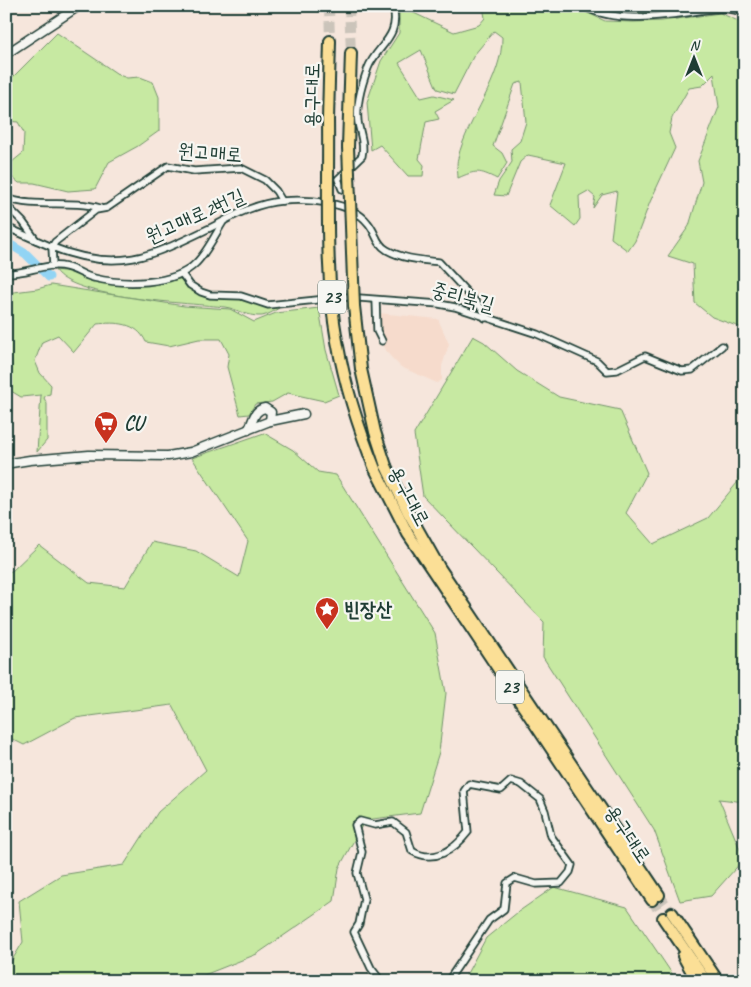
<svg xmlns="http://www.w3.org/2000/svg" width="751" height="987" font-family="Caveat,'Poor Story',sans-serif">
<rect width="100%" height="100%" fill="#f6e6dc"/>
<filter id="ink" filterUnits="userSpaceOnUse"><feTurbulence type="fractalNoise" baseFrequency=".02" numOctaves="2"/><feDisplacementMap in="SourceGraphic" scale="10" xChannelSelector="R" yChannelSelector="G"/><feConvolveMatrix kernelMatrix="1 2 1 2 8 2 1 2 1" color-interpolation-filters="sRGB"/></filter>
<g filter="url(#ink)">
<path fill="#f6dbcc" d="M378 313 438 319 449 344 442 366V380L437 383 401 367 390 356 375 335Z"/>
<g fill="#c7e9a2" stroke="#73936b">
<path d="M399 6 454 32 479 25 485 18 483 6H573L605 21 633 22 662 21 720 13 745 24V329L712 317 695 303 693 264 668 256 689 226 702 182 698 161 719 107 714 74 702 86 689 88 672 118 669 133 675 148 650 202 635 241 628 251 611 238 617 191 602 195 593 208 595 197 588 191 579 196 580 219 575 226 550 205 566 163 528 155 520 162 506 196 494 195 499 181 512 162 511 149 520 141 526 122 522 82 515 84 493 146 502 153 507 163 497 179C479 170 476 170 458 178 458 172 456 164 458 158 467 119 503 78 502 37L494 31 474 55 454 94 437 89 421 50 399 63 421 98 434 95 454 100 435 111 439 119 426 122 419 159 424 165 423 176H408L380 145 371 150 367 102 381 61 399 33Z"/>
<path d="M594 6H699L634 14Z"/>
<path d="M57 33 119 75 127 78 140 77 153 82 159 97V131L138 146 109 162 95 189 68 191 34 183H19L6 172 12 162 23 153 24 133 18 122 6 121V79L14 76Z"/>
<path d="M55 270 70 272 92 281 142 285 180 279 202 295 236 298 279 308C274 311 268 315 262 316 248 317 238 309 225 307 191 303 72 299 55 270Z"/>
<path d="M51 285 184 306 230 309 254 322 276 313 319 308 326 350 339 395 324 401 288 393 272 402 255 404 249 414 240 415 227 367 229 354 221 339H199L169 346 146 342C137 322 116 322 97 324L74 352 58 335 42 342 35 361 40 373 51 385 50 394 46 395 44 398 47 404V440L37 452 41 395 21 397 6 388V293L37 289Z"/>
<path d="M473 336 484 342 517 371 559 397 620 410 647 473 626 513 653 544 708 518 737 483 745 430V802L719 799 744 859 711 896 680 901 654 830 543 657 544 622 423 496 414 434Z"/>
<path d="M264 433 293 450 318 472 336 475 435 633 446 693 439 752 420 813 365 820 339 868 334 901 257 954 189 981H6V970L23 942 19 901 61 875 124 865 158 812 206 770 172 705 75 718 24 745 6 736V572L12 571 39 545 89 583 125 587 152 542 196 551 239 577 248 541 192 458Z"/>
<path d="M554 887 627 907 677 981H463L486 938 518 912Z"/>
</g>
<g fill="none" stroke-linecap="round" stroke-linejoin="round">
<path stroke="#92d4f4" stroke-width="9" d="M6 242 26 254 49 277"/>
<g stroke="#cbc4ba" stroke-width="10" stroke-dasharray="10 5" stroke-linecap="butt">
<path d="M329 6 330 41"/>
<path d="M349 6 351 53"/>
<path d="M659 895 672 913"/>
<path d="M652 900 663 918"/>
</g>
<g stroke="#1f3d34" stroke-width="9">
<g id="street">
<path d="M583 6C615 23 656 17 692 12 710 9 727 6 745 13"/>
<path d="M352 193 342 189 338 179 362 156C365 144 360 134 358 122 356 105 362 84 368 68 377 45 401 38 393 6"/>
<path d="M6 198C36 209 70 199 100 208"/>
<path d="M6 205 23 222 36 240"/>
<path d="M6 227 52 247 55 242 96 210 107 208 168 166 194 171 241 168 265 180 276 191 282 201"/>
<path d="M53 266 52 247C121 275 156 254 218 224 238 213 259 203 282 201 308 199 351 201 368 223 376 232 376 244 387 250 403 259 421 260 439 262L486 313 485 318"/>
<path d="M6 273C27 274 46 262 66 267 76 269 84 276 94 278 123 285 174 286 196 263 207 252 215 235 223 222"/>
<path d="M182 274 190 285 201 292 210 295 241 296 268 305 346 297 439 304 455 307 537 334 597 361 607 371 617 370 645 356 682 371 692 370 722 346"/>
<path d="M376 300 377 331 382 341"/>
<path d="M381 981 371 968 354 932 359 924 364 899 357 873 362 852 355 825 360 821 375 825 393 822 406 832 412 851C434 864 454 850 468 832L464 791 469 784 501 790 511 781 521 784 540 799 545 811 551 836 572 865 570 872 561 883 536 884 515 878 507 883 504 909 489 920 448 981"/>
</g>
</g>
<g stroke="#1f3d34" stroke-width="11">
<g id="secondary">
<path d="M6 54 79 6"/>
<path d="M248 430C254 421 253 410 265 408L271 412 270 421"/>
<path d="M6 466 11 463 30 460 89 455 168 456 191 452 270 421 304 414"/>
</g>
</g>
<g stroke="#1f3d34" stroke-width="14">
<g id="highway">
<path d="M328 120 330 41"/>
<path d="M348 147 351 53"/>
<path d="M386 466 408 512 439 567 659 895"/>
<path d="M375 469 408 534 433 571 652 900"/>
<path d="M672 913 718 981"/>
<path d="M663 918 706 981"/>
<path d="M683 956 697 981"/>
</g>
</g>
<use href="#street" stroke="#f6f6f2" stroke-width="5.5"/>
<use href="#secondary" stroke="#f6f6f2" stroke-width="8"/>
<use href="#highway" stroke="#fbdf96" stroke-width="10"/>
<g stroke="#1f3d34" stroke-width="14" stroke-linecap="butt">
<g id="highway-bridge">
<path d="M328 120C329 193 324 269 337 341 345 386 358 427 375 469"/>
<path d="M348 147 354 306 361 369 375 432 386 466"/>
</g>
</g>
<use href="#highway-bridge" stroke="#fbdf96" stroke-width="10"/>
</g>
</g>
<defs>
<g id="supermarket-pin" transform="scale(1.25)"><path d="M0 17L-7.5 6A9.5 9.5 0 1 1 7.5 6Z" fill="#c8321e" stroke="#f6f6f2"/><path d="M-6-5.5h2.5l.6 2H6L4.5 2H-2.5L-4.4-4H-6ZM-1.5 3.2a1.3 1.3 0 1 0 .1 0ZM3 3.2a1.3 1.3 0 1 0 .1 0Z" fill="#fff"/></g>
<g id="sight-pin" transform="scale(1.25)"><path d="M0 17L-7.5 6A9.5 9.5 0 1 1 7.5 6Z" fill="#c8321e" stroke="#f6f6f2"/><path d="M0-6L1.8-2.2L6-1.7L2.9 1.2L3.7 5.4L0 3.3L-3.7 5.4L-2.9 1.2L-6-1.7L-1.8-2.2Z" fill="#fff"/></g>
</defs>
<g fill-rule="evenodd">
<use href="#supermarket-pin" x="106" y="423"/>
<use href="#sight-pin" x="327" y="609"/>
</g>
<g text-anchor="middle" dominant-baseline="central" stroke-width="4.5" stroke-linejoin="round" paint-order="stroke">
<g fill="#f6f6f2" stroke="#60746d" stroke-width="1">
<rect x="318" y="280.5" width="28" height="33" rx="4"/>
<rect x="496" y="670.5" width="28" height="33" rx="4"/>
</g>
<g font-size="19" font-weight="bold" fill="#1f3d34">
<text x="332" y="297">23</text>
<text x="510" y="687">23</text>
</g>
<g font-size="20" fill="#1f3d34" stroke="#f6f6f2">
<text transform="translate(312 95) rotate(-89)">용구대로</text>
<text transform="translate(210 153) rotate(4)">원고매로</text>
<text transform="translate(195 216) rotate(-24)">원고매로2번길</text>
<text transform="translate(463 297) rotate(15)">중리북길</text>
<text transform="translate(409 496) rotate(62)">용구대로</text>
<text transform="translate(628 834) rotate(56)">용구대로</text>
</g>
<g font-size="20" font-weight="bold" fill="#1f3d34" stroke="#f6f6f2" text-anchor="start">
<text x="124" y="423">CU</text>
<text x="344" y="609">빈장산</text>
</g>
</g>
<rect width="751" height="987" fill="none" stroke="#f6f6f2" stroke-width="25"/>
<rect x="12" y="12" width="726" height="962" fill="none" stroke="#1f3d34" stroke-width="2" filter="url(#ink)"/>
<g transform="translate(694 58)" stroke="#f6f6f2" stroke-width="4" paint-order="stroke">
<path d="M0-4L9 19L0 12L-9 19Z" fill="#1f3d34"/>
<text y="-8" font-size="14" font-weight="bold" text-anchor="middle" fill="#1f3d34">N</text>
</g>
</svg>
